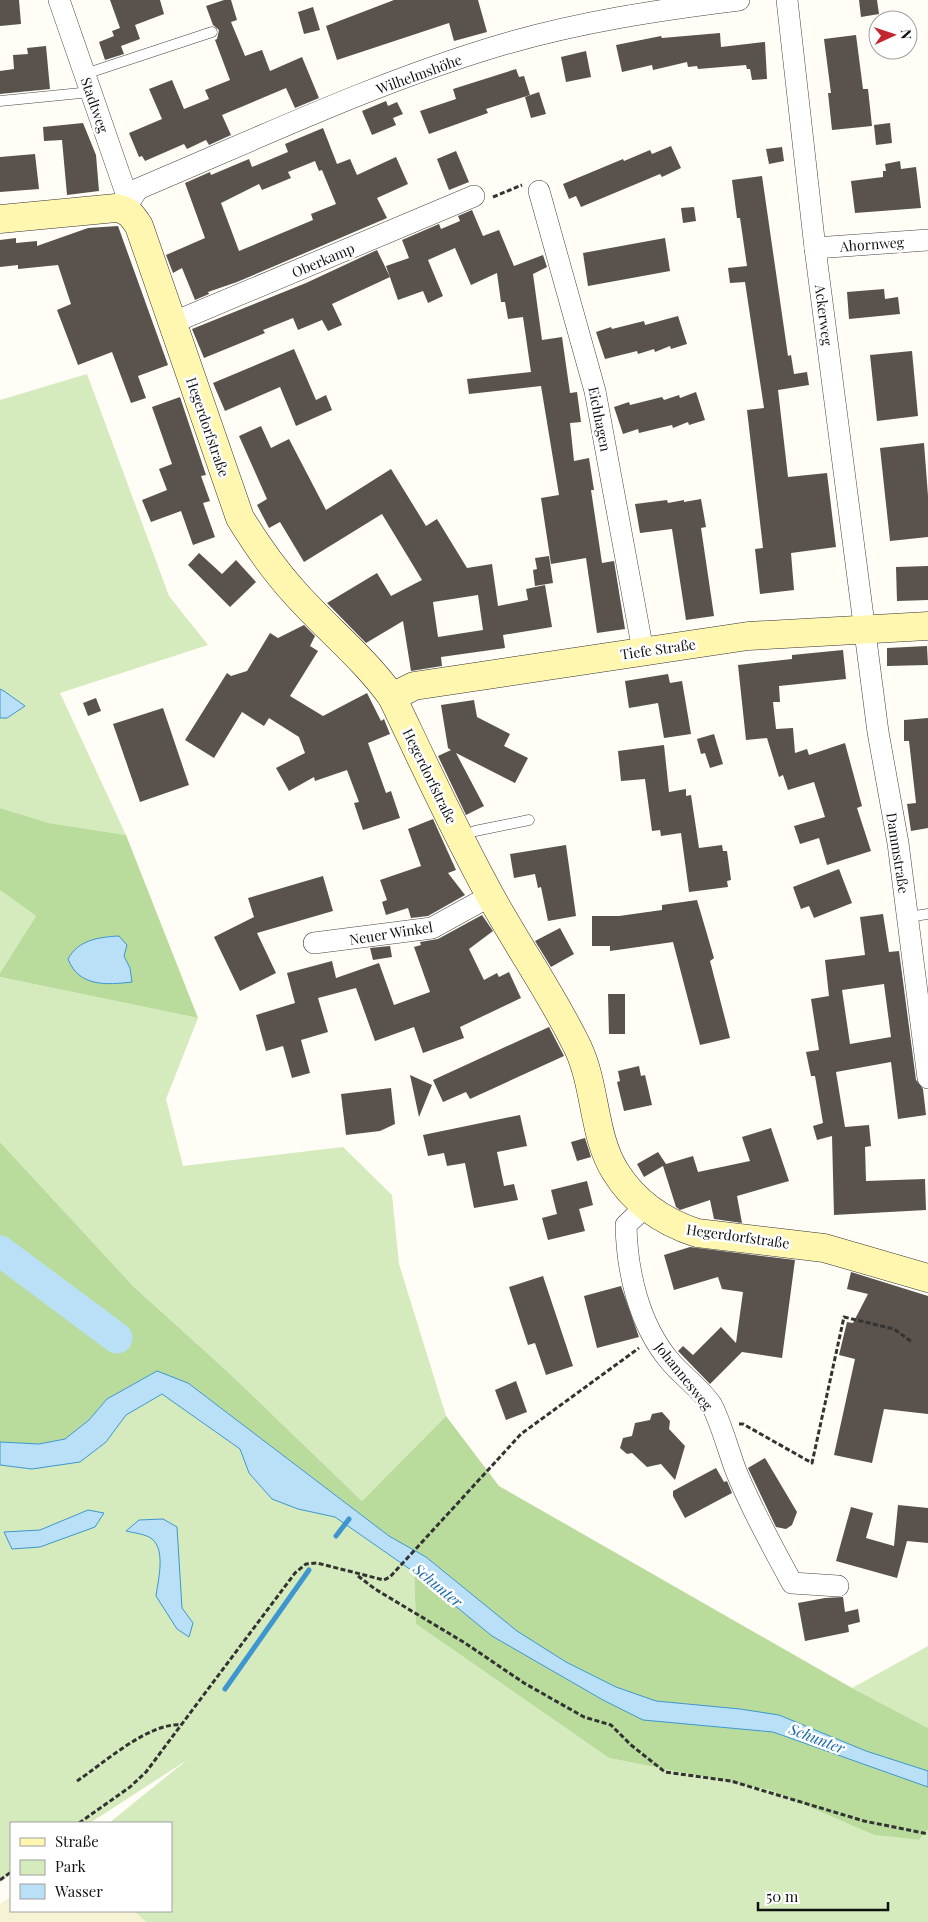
<svg xmlns="http://www.w3.org/2000/svg" width="928" height="1922" font-family="'Playfair Display',serif">
<rect width="100%" height="100%" fill="#fffdf5"/>
<path fill="#f6f3d4" d="M11 1896V1911H134L146 1922H0V1904Z"/>
<g fill="#d5ebbd">
<path d="M87 374 169 596 208 645 60 693 126 835 49 823 0 808V400Z"/>
<path d="M0 890 36 916 0 973Z"/>
<path d="M0 977 198 1018 166 1099 183 1166 343 1147 392 1195 399 1264 446 1416 362 1501 228 1372 134 1287 0 1142Z"/>
<path d="M162 1394 240 1449 249 1473 298 1509 335 1517 414 1572 416 1624 609 1758 770 1790 874 1835 919 1840 928 1829V1922H146L134 1911H171V1823H109L187 1760 90 1823H11V1874L0 1882V1465L32 1469 106 1442 126 1415Z"/>
<path d="M928 1646V1728L852 1688Z"/>
</g>
<g fill="#b9dc9c">
<path d="M0 808 49 823 126 835 198 1018 0 977V973L36 916 0 890Z"/>
<path d="M0 1142 134 1287 228 1372 362 1501 446 1416 499 1486 852 1688 928 1728V1829L919 1840 874 1835 770 1790 609 1758 416 1624 414 1572 425 1557 389 1536 188 1383 157 1371 107 1399 89 1420 65 1439 39 1444 0 1442Z"/>
</g>
<g fill="#b9e0f7" stroke="#3f96cf">
<path d="M0 689 4 691 25 706 7 718H0Z"/>
<path d="M119 936 127 945 124 956 130 968 132 982C106 985 79 987 68 959 78 940 99 937 119 936Z"/>
<path d="M157 1371 188 1383 389 1536 426 1557 517 1631 566 1662 616 1687 656 1701 740 1709 779 1715 866 1751 928 1771V1787L773 1732 643 1720 603 1700 492 1636 414 1572 335 1517 298 1509 272 1499 249 1473 240 1449 162 1394 126 1415 106 1442 80 1462 32 1469 0 1465V1442L39 1444 65 1439 89 1420 107 1399Z"/>
<path d="M88 1510 104 1513 95 1527 40 1547 12 1549 4 1532 40 1530Z"/>
<path d="M163 1519 177 1527 182 1608 193 1623 189 1637 177 1629 156 1596C158 1581 166 1550 152 1539 146 1534 134 1533 126 1531L139 1520Z"/>
</g>
<g fill="none" stroke-linecap="round" stroke-linejoin="round">
<g stroke="#3f96cf" stroke-width="5">
<path d="M336 1536 349 1519"/>
<path d="M225 1689 309 1570"/>
</g>
<path stroke="#b9e0f7" stroke-width="31" d="M0 1251 117 1338"/>
</g>
<g fill="#5a524d" fill-rule="evenodd">
<path d="M0 0H19L21 24 0 26Z"/>
<path d="M110 0H160L164 14 135 25 140 39 121 46 124 54 105 60 99 42 114 36 112 31 120 28Z"/>
<path d="M224 0H231L237 20 231 22 245 56 262 50 270 71 302 57 319 98 295 108 286 88 222 115 231 135 209 145 206 140 187 149 184 144 145 161 142 156 139 157 129 133 162 119 149 89 172 80 184 109 209 99 205 90 230 80 215 40 217 39 219 30 213 25 206 6Z"/>
<path d="M394 0H478L487 32 454 41 449 23 337 60 326 26Z"/>
<path d="M859 0H877L879 14 861 17Z"/>
<path d="M313 7 320 30 304 34 298 12Z"/>
<path d="M720 33 721 47 765 42 767 79 752 80 750 69H747L746 65 698 69 697 66 688 67 687 62 653 70 652 65 622 72 616 45 661 36 662 38Z"/>
<path d="M856 35 863 89H868L872 126 832 130 828 93H831L824 39Z"/>
<path d="M46 46 50 89 0 94V71L14 69 13 55 28 54 27 48Z"/>
<path d="M586 51 591 77 566 82 561 57Z"/>
<path d="M516 69 519 77 524 76 530 95 486 109 488 113 429 134 420 111 456 99 453 89Z"/>
<path d="M539 92 546 114 531 118 525 97Z"/>
<path d="M386 101 388 106 397 102 403 114 393 118 396 125 372 135 362 111Z"/>
<path d="M83 123 96 155 99 191 67 195 62 140 44 141 43 127Z"/>
<path d="M890 123 892 143 876 145 874 125Z"/>
<path d="M323 128 337 164 350 159 357 175 396 157 408 184 377 198 387 218 237 282 208 292 209 294 195 300 182 268 173 273 166 255 205 238 185 183 210 172 211 175 249 159 252 167 288 152 285 144ZM315 161 319 171 322 170 336 204 311 214 313 220 239 251 221 203 259 184 262 190 291 178 288 172Z"/>
<path d="M671 146 681 168 662 177 660 174 581 207 576 196 569 199 563 184 623 159 624 161 650 150 652 154Z"/>
<path d="M782 147 784 161 769 164 766 149Z"/>
<path d="M456 151 469 182 449 190 437 159Z"/>
<path d="M35 154 39 189 0 192V157Z"/>
<path d="M900 161 901 169 916 167 921 208 855 213 851 181 883 177V171H886L885 164Z"/>
<path d="M762 176 788 356 791 355 794 374 807 372 809 385 778 390 788 477 827 473 836 547 791 553 794 590 760 594 755 549 763 548 747 410 764 408 745 282 730 283 728 268 747 266 740 218H737L732 180Z"/>
<path d="M694 207 696 221 683 223 681 208Z"/>
<path d="M472 210 483 236 499 230 514 266 543 255 547 267 533 274 542 340 562 337 570 393 577 392 581 422 570 423 574 461 589 458 594 490H591L602 563 614 561 625 629 597 633 586 558 551 564 541 498 559 495 541 386 469 394 467 379 531 372 523 317 508 319 505 302H501L497 273 471 285 455 248 428 260 443 296 428 303 423 291 398 300 386 266 409 258 402 240 439 224 441 229 460 221 458 216Z"/>
<path d="M118 226 168 365 138 376 146 398 131 403 112 352 78 365 57 310 71 304 58 265 18 269V265L0 267V240L16 238V243L37 241V246L88 228Z"/>
<path d="M665 238 670 271 588 286 583 253Z"/>
<path d="M377 250 390 277 332 304 342 325 328 331 322 320 298 330 293 318 263 330 265 333 204 358 192 329 306 283Z"/>
<path d="M884 289 885 299 898 297 900 314 849 319 847 292Z"/>
<path d="M678 316 687 344 671 349 670 346 655 352 654 349 638 354 637 351 605 359 596 332 611 327 612 329 644 321 645 325Z"/>
<path d="M294 349 316 400 326 395 332 410 296 426 280 387 225 411 213 383Z"/>
<path d="M912 351 918 416 877 421 870 355Z"/>
<path d="M696 392 705 420 689 425 688 422 673 428 672 425 639 433 638 429 623 434 614 407 629 402 630 405 662 397 664 400 679 395 680 398Z"/>
<path d="M180 397 206 475 201 476 210 501 203 503 215 537 193 545 181 511 151 522 142 500 167 490 159 469 172 464 152 407Z"/>
<path d="M261 426 271 448 289 439 326 510 391 469 426 526 437 519 467 568 492 564 498 606 528 600 526 589 545 585 552 627 503 635 505 648 441 657 442 666 411 671 403 621 366 643 327 603 377 573 391 596 422 580 382 514 304 562 280 522 269 528 257 505 267 499 239 436ZM478 595 483 630 438 637 433 602Z"/>
<path d="M924 443 928 496V537L890 541 880 448Z"/>
<path d="M701 499 706 527 701 528 714 616 686 620 672 529 640 533 635 504 667 500 668 503 684 500V502Z"/>
<path d="M199 553 222 574 236 560 256 582 230 607 188 565Z"/>
<path d="M549 556 553 583 535 586 533 570 537 569 535 558Z"/>
<path d="M928 566V600L897 601 896 567Z"/>
<path d="M304 625 315 636 310 646 318 651 290 696 323 716 367 693 381 721 384 719 390 734 368 743 386 793 391 791 400 818 363 830 354 803 359 802 347 770 315 781 314 777 289 791 276 768 305 753 299 737 269 718 264 726 242 712 214 758 185 740 227 673 231 676 247 671 270 633 278 638Z"/>
<path d="M927 646 928 665 887 666V648Z"/>
<path d="M843 650 846 679 779 686 780 702H773L776 729 793 728 795 753 807 749 809 755 845 743 862 806 857 808 871 851 827 865 819 838 800 844 794 826 825 817 814 782 788 790 783 775 779 777 767 738 746 740 738 665 792 659V655Z"/>
<path d="M668 674 670 683 682 681 691 734 664 738 658 703 629 708 625 681Z"/>
<path d="M96 698 101 711 88 716 83 703Z"/>
<path d="M474 700 477 717 510 734 504 746 528 758 515 783 456 753 484 806 466 815 438 756 451 750 448 748 441 705Z"/>
<path d="M163 708 189 785 140 802 113 724Z"/>
<path d="M928 718V828L911 831 907 804 916 803 909 741H904V720Z"/>
<path d="M714 734 723 764 710 768 705 753 701 754 697 739Z"/>
<path d="M664 745 669 792 686 789V796L691 795 699 848 722 845 723 851H727L731 880 727 881 728 887 689 892 681 833 661 836 660 830 652 831 645 779 621 781 618 751Z"/>
<path d="M433 819 456 870 448 873 465 895 428 916 411 918 408 908 386 915 382 902 387 900 380 880 421 866 408 829Z"/>
<path d="M566 845 576 916 548 921 541 887 538 888 535 874 514 878 510 854Z"/>
<path d="M839 869 852 903 814 918 809 906 801 909 793 887Z"/>
<path d="M323 876 333 911 257 933 276 973 240 991 214 937 254 917 248 898Z"/>
<path d="M697 900 714 958 710 961 730 1038 700 1045 673 942 610 951V946H592V916H619L662 910V905Z"/>
<path d="M883 914 889 952 899 951 916 1080 923 1089 926 1115 898 1119 891 1062 836 1072 845 1127 869 1125 871 1146 865 1147 866 1181 925 1179 926 1210 834 1215 832 1136 817 1140 813 1126 823 1123 815 1076H811L806 1052 819 1050 811 999 829 996 825 960 865 955 860 917ZM884 984 891 1037 850 1044 842 990Z"/>
<path d="M482 915 493 931 469 949 484 980 497 973 499 977 509 972 521 998 460 1027 464 1038 423 1053 414 1027 375 1041 356 988 318 998 328 1032 301 1040 310 1073 292 1078 283 1046 266 1051 256 1015 295 1003 287 973 332 961 336 978 379 963 394 1005 430 992 414 947 421 945 420 942 438 939Z"/>
<path d="M560 928 574 954 551 967 535 941Z"/>
<path d="M390 946 392 957 373 960 370 948Z"/>
<path d="M608 994H625V1034H609Z"/>
<path d="M549 1027 564 1056 470 1099 466 1092 443 1102 433 1080Z"/>
<path d="M639 1066 641 1076 645 1075 652 1105 624 1111 617 1082 620 1081 618 1071Z"/>
<path d="M410 1075 432 1085 419 1117Z"/>
<path d="M391 1088 395 1124 380 1131 346 1135 341 1094Z"/>
<path d="M520 1115 527 1146 497 1152 504 1186 514 1184 518 1200 474 1208 465 1163 447 1166 444 1153 428 1156 423 1135Z"/>
<path d="M771 1128 789 1181 737 1196 742 1223 714 1219 710 1200 680 1210 676 1207 663 1166 644 1177 637 1164 658 1152 666 1164 693 1156 698 1172 750 1161 742 1137Z"/>
<path d="M585 1138 591 1157 577 1161 571 1142Z"/>
<path d="M587 1181 593 1205 579 1209 585 1231 548 1240 542 1218 557 1214 551 1190Z"/>
<path d="M690 1247 795 1260 782 1358 742 1352 710 1384 679 1352 678 1351 683 1346 693 1355 721 1327 736 1343 743 1292 722 1289 718 1277 674 1290 664 1255Z"/>
<path d="M851 1272 928 1296V1414L884 1409 872 1463 834 1455 855 1359 839 1355 847 1322 853 1323 868 1294 847 1289Z"/>
<path d="M543 1276 573 1366 546 1375 535 1343 528 1345 509 1287Z"/>
<path d="M621 1286 639 1337 597 1348 584 1296Z"/>
<path d="M516 1381 527 1412 506 1420 495 1390Z"/>
<path d="M662 1412 670 1421 669 1429 685 1446 675 1480 661 1464 647 1467 632 1453 627 1454 620 1448 623 1438 632 1436 635 1423 650 1420 652 1414Z"/>
<path d="M765 1458 797 1512 792 1525 786 1529 776 1527 748 1468Z"/>
<path d="M716 1468 724 1482 727 1481 732 1493 685 1518 673 1496V1491Z"/>
<path d="M898 1505 928 1508V1543L907 1541 897 1578 836 1561 851 1507 873 1513 866 1538 894 1546Z"/>
<path d="M843 1597 845 1612 858 1609 860 1622 848 1625 849 1632 805 1641 798 1603 825 1598Z"/>
</g>
<g fill="none" stroke-linecap="round" stroke-linejoin="round">
<g stroke="#444" stroke-width="11">
<g id="lane">
<path d="M85 74 212 32"/>
<path d="M0 101 91 92"/>
<path d="M461 837 475 831 529 820"/>
<path d="M908 917 928 914"/>
</g>
</g>
<g stroke="#444" stroke-width="22">
<g id="street">
<path d="M59 0 127 196 124 210"/>
<path d="M787 0 815 248 878 732 898 843 928 1078"/>
<path d="M539 191 595 391 643 651"/>
<path d="M124 210 138 189C257 139 376 82 501 45 579 22 658 10 739 0"/>
<path d="M815 248 928 240"/>
<path d="M172 323 474 196"/>
<path d="M314 943 432 928 490 896"/>
<path d="M645 1207 626 1225C627 1272 639 1324 669 1360 681 1375 700 1388 711 1404 720 1419 729 1453 736 1471 752 1510 772 1546 792 1583L838 1586"/>
</g>
</g>
<g stroke="#333" stroke-width="29">
<g id="secondary">
<path d="M0 219 116 208C128 210 132 215 139 226L240 518C256 544 274 570 295 593 326 628 364 658 392 697 424 764 455 832 491 897 519 948 553 996 578 1048 596 1086 593 1136 615 1171 634 1202 663 1222 697 1233L824 1248 928 1278"/>
<path d="M392 697 414 686 748 636 928 626"/>
</g>
</g>
<g stroke="#333" stroke-width="3" stroke-dasharray="5 2.5" stroke-linecap="butt">
<path d="M493 197 522 185"/>
<path d="M739 1424H743L812 1463 844 1317 894 1329 912 1342"/>
<path d="M358 1576 375 1589 465 1643 524 1683 584 1717 611 1725 631 1745 665 1772 731 1781 864 1821 928 1834"/>
<path d="M77 1781C104 1763 149 1722 181 1725"/>
<path d="M79 1823 130 1787 146 1772 295 1573 306 1564 317 1563 384 1580 390 1577 521 1434 639 1348"/>
<path d="M0 1880 11 1872"/>
</g>
<use href="#lane" stroke="#fff" stroke-width="10"/>
<use href="#street" stroke="#fff" stroke-width="21"/>
<use href="#secondary" stroke="#fff6b0" stroke-width="28"/>
</g>
<g text-anchor="middle" dominant-baseline="central" stroke-width="5" stroke-linejoin="round" paint-order="stroke">
<g font-size="14" fill="#111" stroke="#fff">
<text transform="translate(419 74) rotate(-20)">Wilhelmshöhe</text>
<text transform="translate(95 105) rotate(71)">Stadtweg</text>
<text transform="translate(872 244) rotate(-4)">Ahornweg</text>
<text transform="translate(323 260) rotate(-23)">Oberkamp</text>
<text transform="translate(824 315) rotate(83)">Ackerweg</text>
<text transform="translate(600 419) rotate(79)">Eichhagen</text>
<text transform="translate(208 427) rotate(71)">Hegerdorfstraße</text>
<text transform="translate(658 649) rotate(-8)">Tiefe Straße</text>
<text transform="translate(430 776) rotate(64)">Hegerdorfstraße</text>
<text transform="translate(898 853) rotate(81)">Dammstraße</text>
<text transform="translate(391 933) rotate(-9)">Neuer Winkel</text>
<text transform="translate(738 1236) rotate(8)">Hegerdorfstraße</text>
<text transform="translate(684 1376) rotate(51)">Johannesweg</text>
</g>
<g font-size="15" font-style="italic" fill="#1768a6" stroke="#fff">
<text transform="translate(438 1585) rotate(40)">Schunter</text>
<text transform="translate(817 1738) rotate(21)">Schunter</text>
</g>
</g>
<rect x="10" y="1822" width="162" height="90" fill="#ffffff" stroke="#a0a0a0"/>
<rect x="20" y="1838" width="25" height="8" fill="#fff6b0" stroke="#a0a0a0"/>
<text x="55" y="1847" font-size="15" fill="#111111">Straße</text>
<rect x="20" y="1860" width="25" height="15" fill="#d5ebbd" stroke="#a0a0a0"/>
<text x="55" y="1872" font-size="15" fill="#111111">Park</text>
<rect x="20" y="1884" width="25" height="15" fill="#b9e0f7" stroke="#a0a0a0"/>
<text x="55" y="1897" font-size="15" fill="#111111">Wasser</text>
<g transform="translate(893 35) rotate(87)"><circle r="24" fill="#ffffff" stroke="#a0a0a0"/>
<path d="M0-4L9 19L0 12L-9 19Z" fill="#c4262e"/>
<text y="-8" font-size="14" font-weight="bold" text-anchor="middle" fill="#111111">N</text>
</g>
<path d="M758 1902v8h130v-8" fill="none" stroke="#111111" stroke-width="2.5"/>
<text x="766" y="1902" font-size="15" fill="#111111" stroke="#ffffff" stroke-width="4" paint-order="stroke">50 m</text>
</svg>
